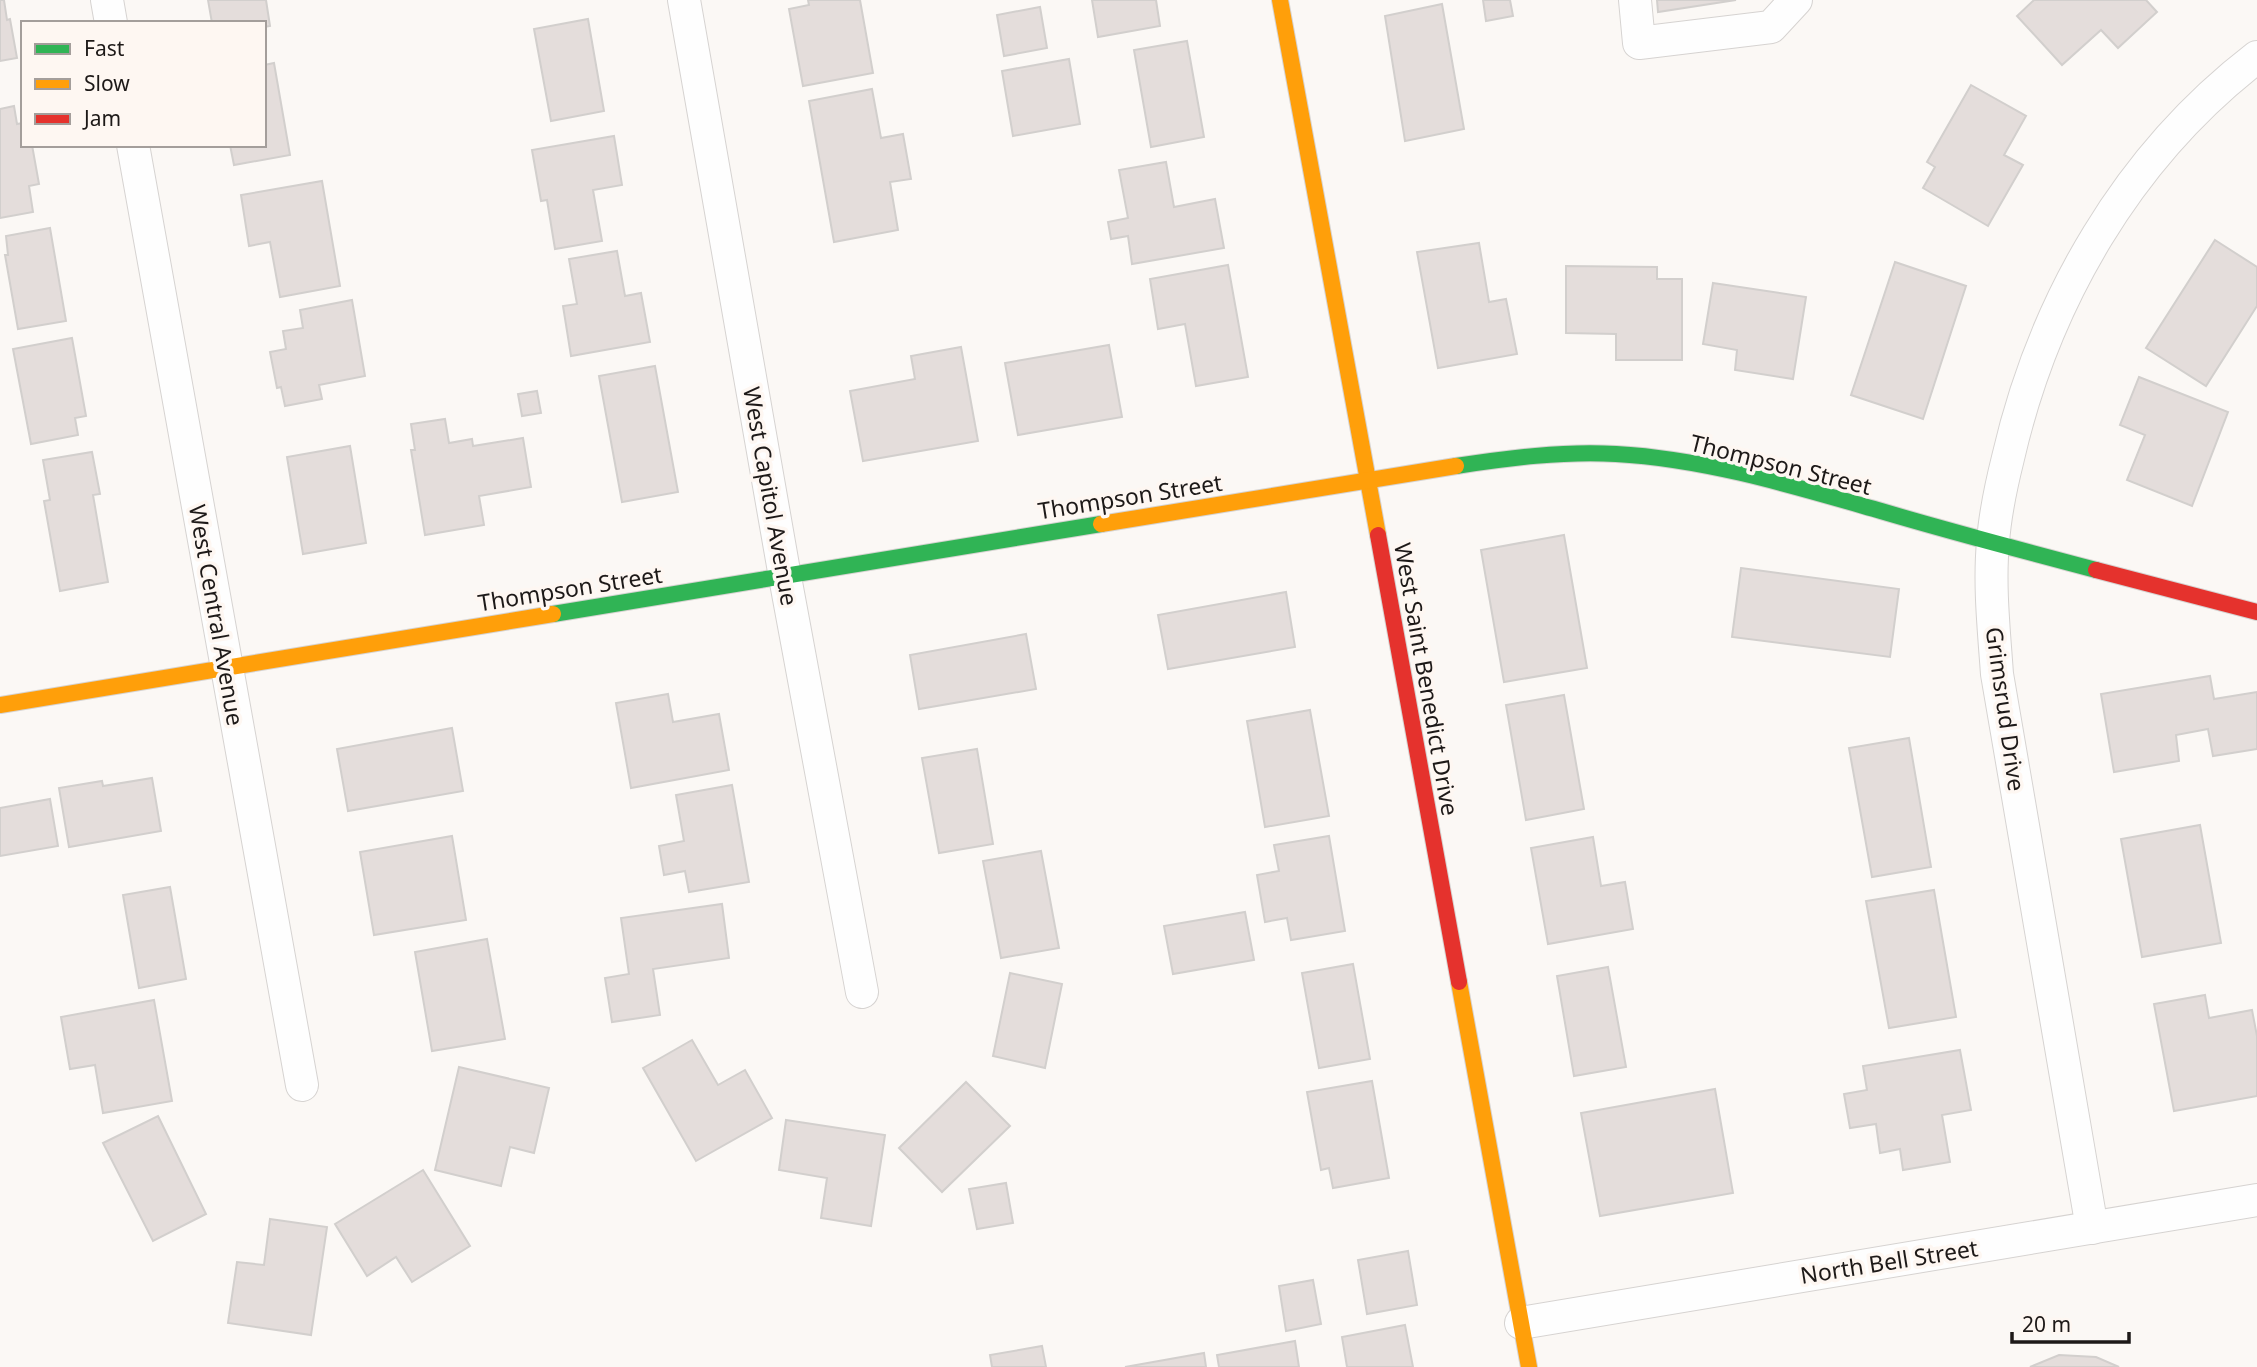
<svg xmlns="http://www.w3.org/2000/svg" width="2257" height="1367" font-family="'Noto Sans',sans-serif">
<rect width="100%" height="100%" fill="#fbf8f5"/>
<g fill="#e4dddb" stroke="#d2cfcd" stroke-width="2">
<path d="M0 0H4L7 20 10 19 17 58 0 61Z"/>
<path d="M208 0H266L270 26 264 27V23H212Z"/>
<path d="M808 0H860L873 73 803 86 789 9 809 5Z"/>
<path d="M1092 0H1156L1160 26 1098 37Z"/>
<path d="M1483 0H1510L1513 16 1486 21Z"/>
<path d="M1657 0H1736L1658 12Z"/>
<path d="M2034 0H2146L2157 12 2118 48 2101 30 2062 65 2017 16Z"/>
<path d="M1442 4 1464 129 1405 141 1385 16Z"/>
<path d="M1040 7 1047 48 1004 56 997 15Z"/>
<path d="M588 19 604 111 551 121 534 29Z"/>
<path d="M1187 41 1204 137 1151 147 1134 50Z"/>
<path d="M1069 59 1080 124 1013 136 1002 71Z"/>
<path d="M274 63 290 155 234 165 230 145H264V65Z"/>
<path d="M1971 85 2026 116 2004 155 2023 165 1988 226 1923 188 1935 167 1927 162Z"/>
<path d="M872 89 881 138 903 134 911 179 890 182 898 230 834 242 809 101Z"/>
<path d="M14 106 17 124 23 123V145H32L39 184 29 186 33 212 0 218V109Z"/>
<path d="M614 136 622 185 593 190 602 241 555 249 547 200 541 201 532 150Z"/>
<path d="M1166 162 1174 207 1215 199 1224 248 1132 264 1128 236 1111 239 1108 222 1128 218 1119 170Z"/>
<path d="M322 181 340 286 280 297 270 242 249 246 241 195Z"/>
<path d="M50 228 66 321 18 329 5 255H8L6 236Z"/>
<path d="M2215 240 2257 267V306L2206 386 2146 348Z"/>
<path d="M1479 243 1489 302 1506 299 1517 354 1438 368 1417 252Z"/>
<path d="M617 251 625 296 641 293 650 342 571 356 563 306 577 304 569 259Z"/>
<path d="M1895 262 1966 286 1923 419 1851 395Z"/>
<path d="M1228 265 1248 377 1196 386 1185 324 1158 329 1150 279Z"/>
<path d="M1566 266 1657 267V279H1682V360H1616V334L1566 333Z"/>
<path d="M1713 283 1806 297 1793 379 1735 370 1737 350 1703 344Z"/>
<path d="M352 300 365 376 319 385 322 399 285 406 281 387 277 388 270 352 286 349 283 331 303 328 300 310Z"/>
<path d="M72 338 86 416 75 418 78 435 31 444 13 349Z"/>
<path d="M1109 345 1122 417 1018 435 1005 363Z"/>
<path d="M961 347 978 441 863 461 850 391 915 379 911 356Z"/>
<path d="M655 366 678 492 622 502 599 376Z"/>
<path d="M2139 377 2228 412 2192 506 2127 480 2145 435 2120 425Z"/>
<path d="M537 391 541 413 522 416 518 394Z"/>
<path d="M445 419 449 443 472 439 473 446 523 438 531 487 479 496 484 525 425 535 411 450H415L411 424Z"/>
<path d="M350 446 366 543 303 554 287 457Z"/>
<path d="M92 452 100 494 93 495 108 582 60 591 44 501 50 500 43 460Z"/>
<path d="M1564 535 1587 668 1504 682 1481 550Z"/>
<path d="M1741 568 1899 589 1890 657 1732 637Z"/>
<path d="M1286 592 1295 647 1168 669 1158 615Z"/>
<path d="M1026 634 1036 689 919 709 910 655Z"/>
<path d="M2210 676 2214 699 2257 692V749L2213 756 2208 729 2176 735 2179 761 2114 772 2101 694Z"/>
<path d="M668 694 673 722 719 714 729 770 631 788 616 703Z"/>
<path d="M1564 695 1584 809 1526 820 1506 705Z"/>
<path d="M1310 710 1329 816 1265 827 1247 721Z"/>
<path d="M452 728 463 791 348 811 337 749Z"/>
<path d="M1909 738 1931 867 1872 877 1849 748Z"/>
<path d="M977 749 993 844 939 853 922 758Z"/>
<path d="M152 778 161 831 69 847 59 788 102 781 103 786Z"/>
<path d="M732 785 749 882 689 892 685 871 664 875 659 846 684 841 676 795Z"/>
<path d="M50 799 58 846 0 856V808Z"/>
<path d="M2200 825 2221 943 2142 957 2121 839Z"/>
<path d="M452 836 466 920 374 935 360 852Z"/>
<path d="M1329 836 1345 931 1291 940 1287 918 1265 922 1257 875 1279 871 1274 845Z"/>
<path d="M1593 837 1601 886 1625 882 1633 929 1548 944 1531 848Z"/>
<path d="M1041 851 1059 948 1001 958 983 861Z"/>
<path d="M170 887 186 979 139 988 123 895Z"/>
<path d="M1934 890 1956 1017 1889 1028 1866 901Z"/>
<path d="M722 904 729 958 653 969 660 1015 612 1022 605 978 629 974 621 918Z"/>
<path d="M1245 912 1254 960 1173 974 1164 926Z"/>
<path d="M487 939 505 1039 432 1051 415 952Z"/>
<path d="M1353 964 1370 1059 1319 1068 1302 973Z"/>
<path d="M1608 967 1626 1067 1574 1076 1557 976Z"/>
<path d="M1010 973 1062 984 1045 1068 993 1056Z"/>
<path d="M2205 995 2209 1018 2252 1010 2257 1036V1096L2174 1111 2154 1004Z"/>
<path d="M154 1000 172 1101 103 1113 95 1065 70 1069 61 1017Z"/>
<path d="M692 1040 718 1085 745 1070 772 1118 696 1161 643 1068Z"/>
<path d="M1960 1050 1971 1110 1942 1115 1950 1162 1903 1170 1900 1149 1880 1153 1876 1124 1850 1128 1844 1094 1867 1090 1863 1066Z"/>
<path d="M459 1067 549 1088 534 1153 510 1147 501 1186 435 1170Z"/>
<path d="M1372 1081 1389 1178 1333 1188 1329 1168 1321 1170 1307 1092Z"/>
<path d="M966 1082 1010 1126 942 1192 899 1148Z"/>
<path d="M1715 1089 1733 1193 1600 1216 1581 1113Z"/>
<path d="M158 1116 206 1214 153 1241 103 1143Z"/>
<path d="M786 1120 885 1135 871 1226 821 1218 827 1178 779 1170Z"/>
<path d="M423 1170 470 1246 412 1282 396 1257 367 1276 335 1224Z"/>
<path d="M1006 1183 1013 1223 977 1229 969 1189Z"/>
<path d="M270 1219 327 1227 311 1335 228 1323 237 1262 264 1265Z"/>
<path d="M1408 1251 1417 1305 1367 1314 1358 1260Z"/>
<path d="M1313 1280 1321 1324 1286 1331 1279 1286Z"/>
<path d="M1405 1325 1413 1367H1347L1342 1337Z"/>
<path d="M1295 1341 1299 1367H1219L1217 1355Z"/>
<path d="M1042 1346 1046 1367H992L990 1355Z"/>
<path d="M1204 1353 1206 1367H1125Z"/>
<path d="M2059 1355 2096 1357 2119 1367H2030Z"/>
</g>
<g fill="none" stroke-linecap="round" stroke-linejoin="round">
<g stroke="#d6d3d1" stroke-width="34">
<g id="street">
<path d="M107 0 111 23"/>
<path d="M684 0 785 577 862 992"/>
<path d="M1635 0 1639 43 1771 27 1796 0"/>
<path d="M133 145 302 1085"/>
<path d="M2092 1228 1997 674C1994 631 1989 585 1993 542 1995 514 2001 486 2008 458 2044 301 2128 156 2257 57"/>
<path d="M1521 1323 2257 1200"/>
</g>
</g>
<g stroke="#d6d3d1" stroke-width="18">
<g id="fast">
<path d="M1456 466C1509 458 1562 451 1616 454 1706 459 1794 486 1881 511 1952 532 2024 551 2096 570"/>
<path d="M553 614 1101 524"/>
</g>
</g>
<g stroke="#d6d3d1" stroke-width="18">
<g id="slow">
<path d="M1280 0 1378 535"/>
<path d="M1101 524 1456 466"/>
<path d="M0 705 553 614"/>
<path d="M1459 982 1529 1367"/>
</g>
</g>
<g stroke="#d6d3d1" stroke-width="18">
<g id="jam">
<path d="M1378 535 1459 982"/>
<path d="M2096 570 2257 612"/>
</g>
</g>
<use href="#street" stroke="#fefefe" stroke-width="32"/>
<use href="#fast" stroke="#30b455" stroke-width="16"/>
<use href="#slow" stroke="#ff9f0a" stroke-width="16"/>
<use href="#jam" stroke="#e5322d" stroke-width="16"/>
</g>
<g text-anchor="middle" dominant-baseline="central" stroke-width="7" stroke-linejoin="round" paint-order="stroke">
<g font-size="23" fill="#1d1918" stroke="#fef7f2">
<text transform="translate(1781 464) rotate(14)">Thompson Street</text>
<text transform="translate(771 496) rotate(80)">West Capitol Avenue</text>
<text transform="translate(1130 496) rotate(-9)">Thompson Street</text>
<text transform="translate(570 588) rotate(-9)">Thompson Street</text>
<text transform="translate(217 615) rotate(80)">West Central Avenue</text>
<text transform="translate(1427 679) rotate(80)">West Saint Benedict Drive</text>
<text transform="translate(2006 709) rotate(82)">Grimsrud Drive</text>
<text transform="translate(1889 1261) rotate(-9)">North Bell Street</text>
</g>
</g>
<rect x="21" y="21" width="245" height="126" fill="#fef7f2" stroke="#a49e9b" stroke-width="2"/>
<rect x="35" y="44" width="35" height="10" fill="#30b455" stroke="#a49e9b" stroke-width="2"/>
<text x="84" y="56" font-size="21" fill="#1d1918">Fast</text>
<rect x="35" y="79" width="35" height="10" fill="#ff9f0a" stroke="#a49e9b" stroke-width="2"/>
<text x="84" y="91" font-size="21" fill="#1d1918">Slow</text>
<rect x="35" y="114" width="35" height="10" fill="#e5322d" stroke="#a49e9b" stroke-width="2"/>
<text x="84" y="126" font-size="21" fill="#1d1918">Jam</text>
<path d="M2012 1332v10h117v-10" fill="none" stroke="#1d1918" stroke-width="3.5"/>
<text x="2022" y="1332" font-size="21" fill="#1d1918" stroke="#fef7f2" stroke-width="5" paint-order="stroke">20 m</text>
</svg>
